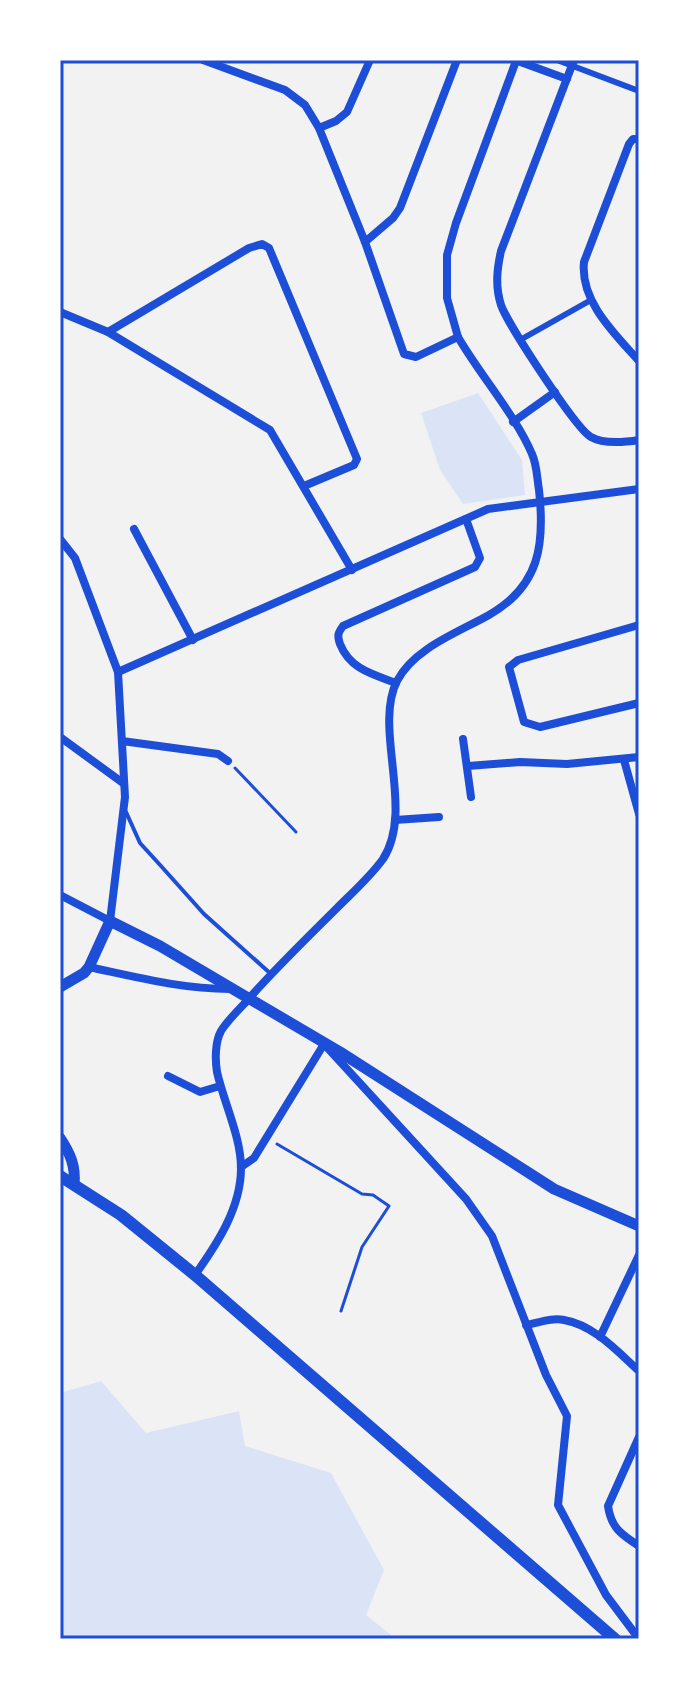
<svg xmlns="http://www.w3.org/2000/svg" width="699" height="1699" font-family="'Public Sans',sans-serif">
<rect width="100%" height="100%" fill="#f2f2f2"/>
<g fill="#dbe4f7">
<path d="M478 393 522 460 525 495 463 504 440 470 421 413Z"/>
<path d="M101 1381 146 1433 239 1411 245 1446 331 1473 384 1570 366 1615 396 1639H60V1393Z"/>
</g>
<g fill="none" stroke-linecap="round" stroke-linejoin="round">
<g stroke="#1d4ed8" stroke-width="3">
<path d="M235 768 296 832"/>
<path d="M277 1144 362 1194 373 1195 389 1206 362 1247 341 1311"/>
</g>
<path stroke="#1d4ed8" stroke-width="4" d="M126 812 140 843 161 866 204 914 271 974"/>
<g stroke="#1d4ed8" stroke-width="6">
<path d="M557 60 639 91"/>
<path d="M520 340 591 300"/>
</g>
<g stroke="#1d4ed8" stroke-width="8">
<path d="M203 60 285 90 305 105 319 128 365 242 404 354 416 357 458 337"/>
<path d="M515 60 567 79"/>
<path d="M574 60 501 251C497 269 495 286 501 305 507 323 576 429 591 437 603 444 626 442 639 440"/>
<path d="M319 128 336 121 347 112 370 60"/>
<path d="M639 139H633L629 144 584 262C580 301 614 333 639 361"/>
<path d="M365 242 393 218 400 208 457 60"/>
<path d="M60 312 108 332 270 430 352 570"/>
<path d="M108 332 249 248 262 244 269 248 357 459 354 465 304 486"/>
<path d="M513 422 555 392"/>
<path d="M134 529 193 640"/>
<path d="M60 539 75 558 118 672 125 797 110 921 60 895"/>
<path d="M639 625 518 660 509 667 524 722 540 727 639 703"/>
<path d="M118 672 488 509 639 489"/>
<path d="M396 683C372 674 350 669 340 644 337 635 338 633 343 626L475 567 480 558 466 519"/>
<path d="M60 737 123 783"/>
<path d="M463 739 471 797"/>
<path d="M122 741 218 754 228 761"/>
<path d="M624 760 639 814"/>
<path d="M468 766 520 762 567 764 639 757"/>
<path d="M395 820 439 817"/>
<path d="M89 967C136 977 182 989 230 989"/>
<path d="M168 1076 200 1092 220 1086"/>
<path d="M241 1167 254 1158 324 1044 466 1199 492 1236 546 1375 567 1416 558 1505 606 1595 639 1639"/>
<path d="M195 1275C217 1244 241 1208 241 1168 241 1137 224 1103 217 1072 215 1060 215 1042 221 1031 229 1018 243 1006 253 994 280 964 309 936 337 908 353 892 370 877 383 859 415 810 373 728 397 681 414 648 459 632 489 615 540 586 545 544 539 490 537 478 537 465 532 454 516 416 480 375 458 337L447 298V255L456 223 516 61"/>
<path d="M526 1325C538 1323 552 1317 564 1320 594 1325 618 1352 639 1371"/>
<path d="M600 1337 639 1255"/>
<path d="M639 1437 608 1506C611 1528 622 1535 639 1546"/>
</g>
<g stroke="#1d4ed8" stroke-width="11">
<path d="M60 987 84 973 89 967 110 921 160 946 340 1052 554 1189 639 1226"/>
<path d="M60 1138C70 1153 76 1166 74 1185"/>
</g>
<path stroke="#1d4ed8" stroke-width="12" d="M60 1176 121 1215 195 1275 615 1639"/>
</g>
<rect width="699" height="1699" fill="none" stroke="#ffffff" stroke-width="124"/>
<rect x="62" y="62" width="575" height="1575" fill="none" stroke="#1d4ed8" stroke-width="3"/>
</svg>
